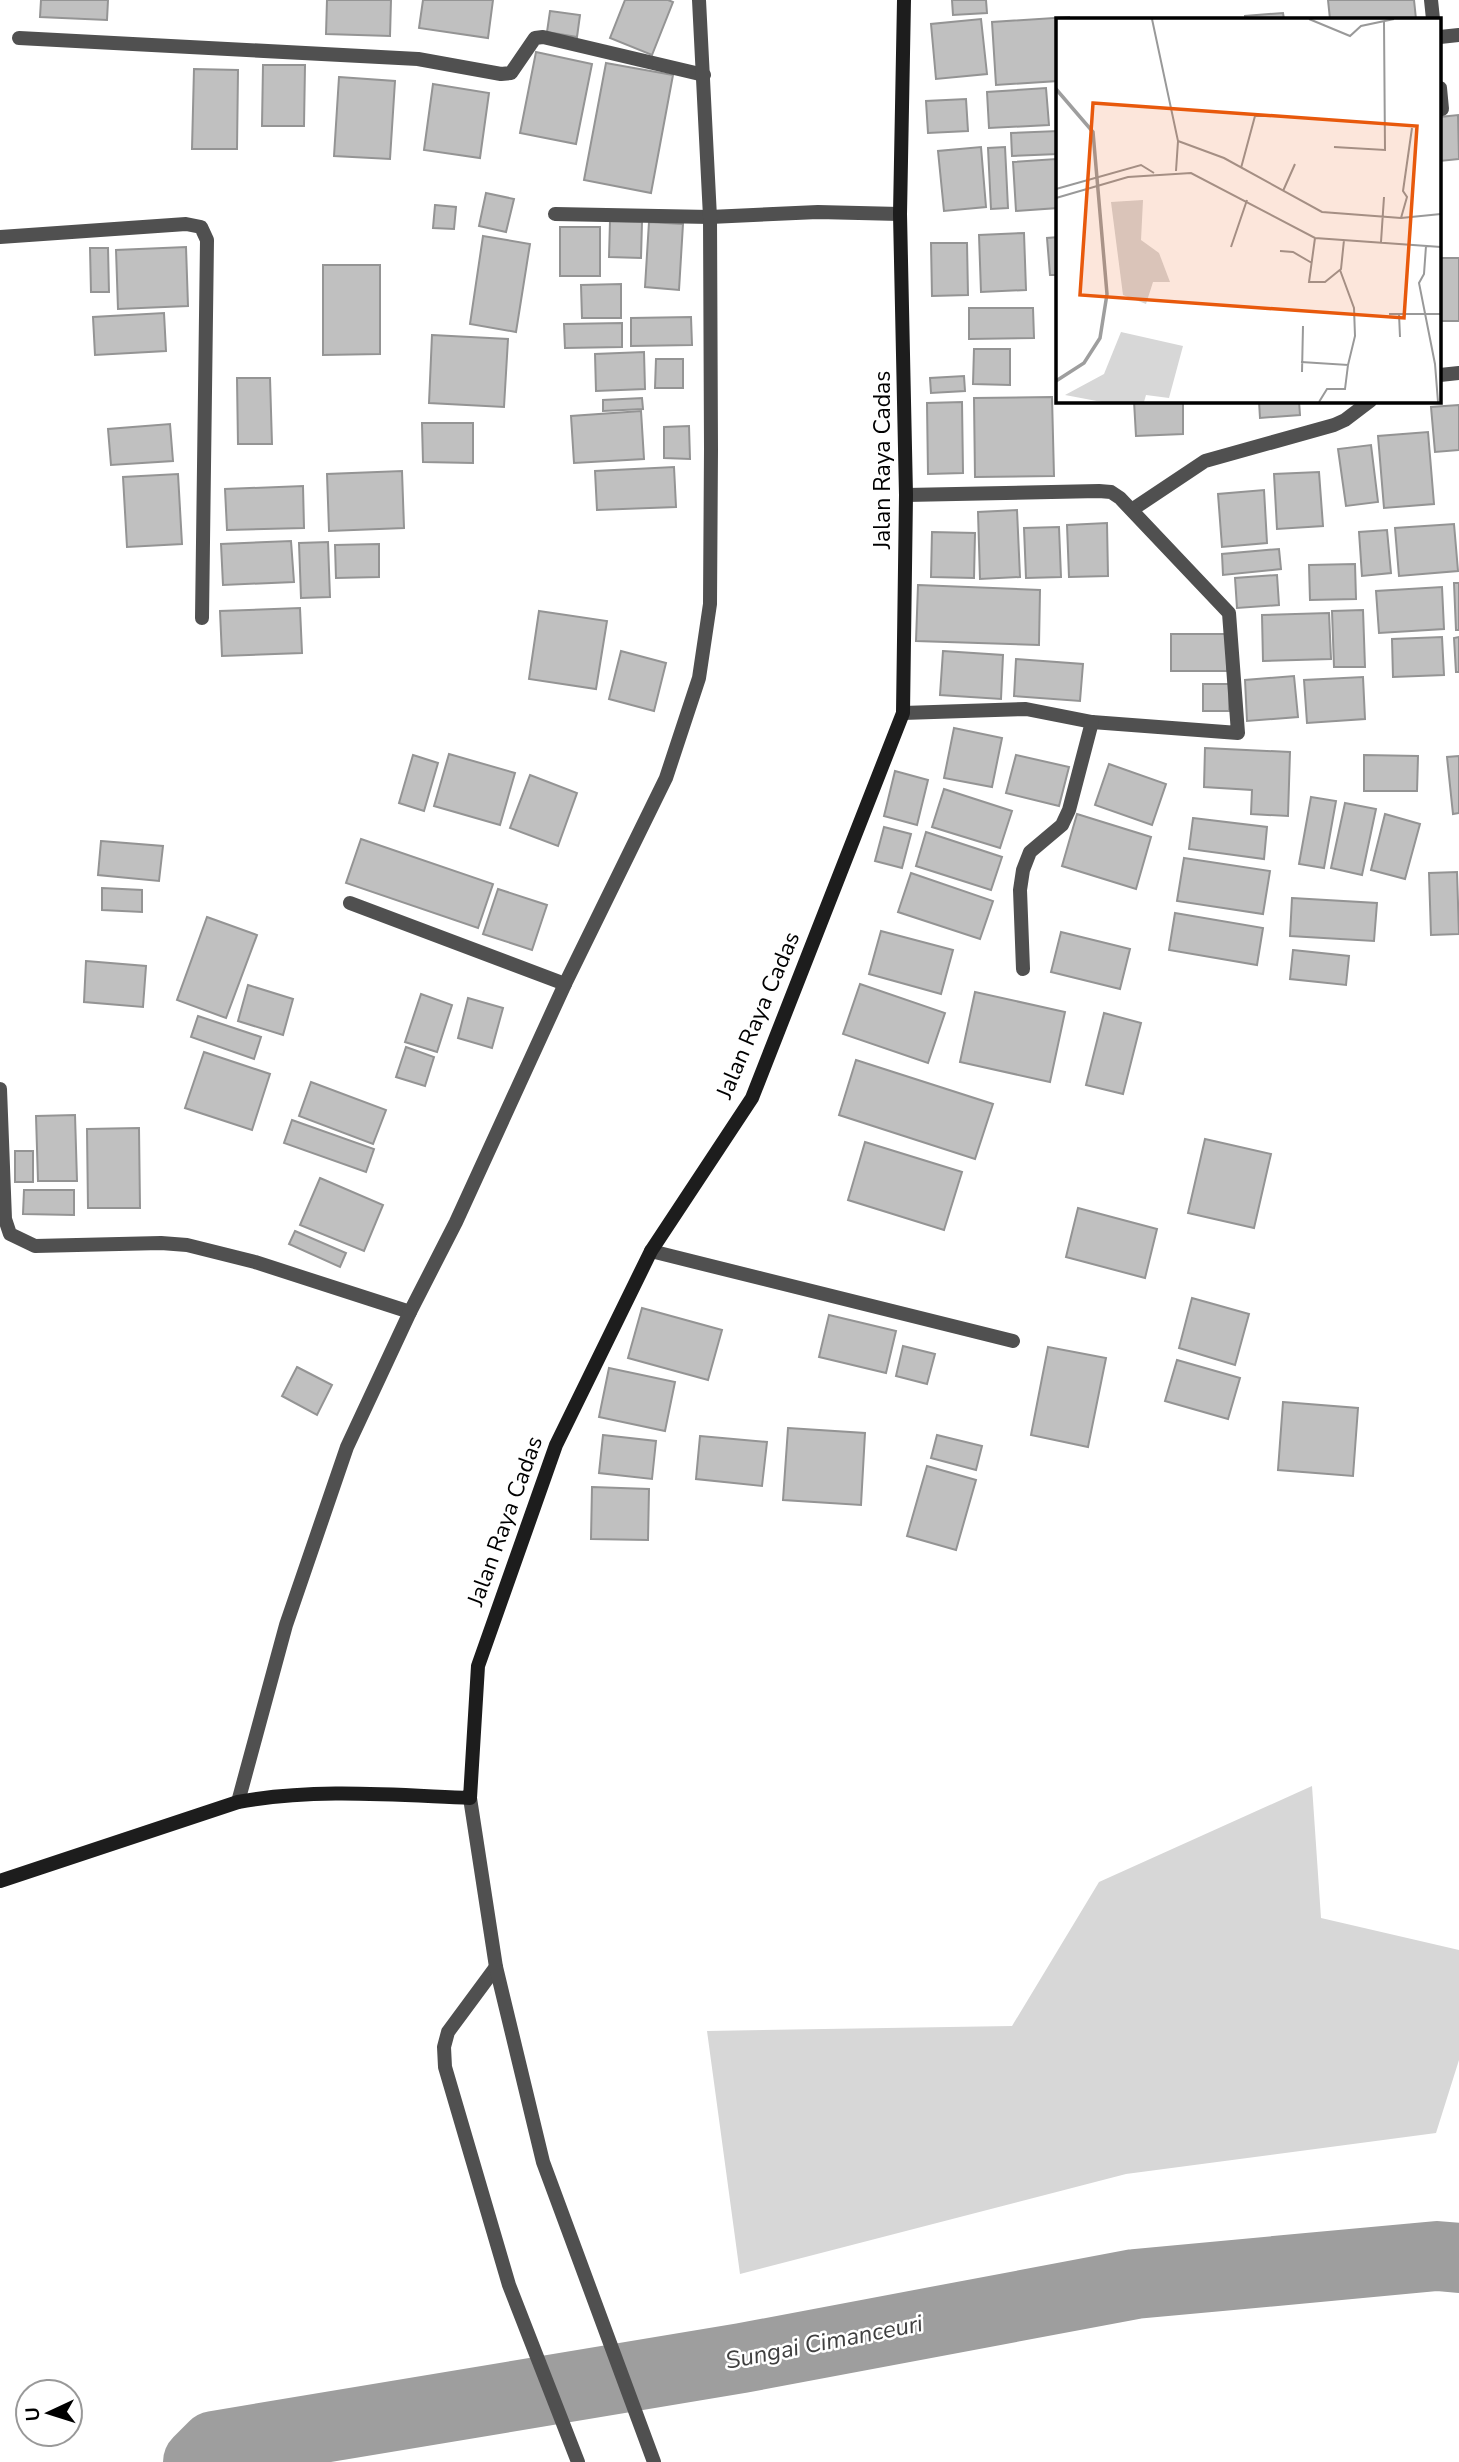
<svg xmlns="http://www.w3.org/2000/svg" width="1459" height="2462" font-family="'Nunito Sans',sans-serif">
<rect width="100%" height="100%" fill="#fff"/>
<path fill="#d7d7d7" d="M1312 1786 1321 1918 1459 1950V2060L1436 2133 1126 2174 740 2274 707 2031 1012 2026 1099 1882Z"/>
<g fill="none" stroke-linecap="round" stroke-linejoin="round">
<path stroke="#9e9e9e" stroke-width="70" d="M198 2462 214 2446 742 2358 1135 2284 1437 2256 1459 2258"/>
</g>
<g fill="#c0c0c0" stroke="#949494" stroke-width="2">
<path d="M41 0H108L107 20 40 17Z"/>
<path d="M327 0H391L390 36 326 34Z"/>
<path d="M423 0H493L488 38 419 28Z"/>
<path d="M625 0H668L673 2 652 55 610 38Z"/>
<path d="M952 0H986L987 13 953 15Z"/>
<path d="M1328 0H1414L1416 19H1330Z"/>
<path d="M550 11 580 15 577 37 547 32Z"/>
<path d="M1283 13 1284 19H1245V16Z"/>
<path d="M1069 17V19H1058V81L996 85 992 22Z"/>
<path d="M981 19 987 74 936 79 931 24Z"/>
<path d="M536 52 592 64 576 144 520 133Z"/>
<path d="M606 63 673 75 651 193 584 180Z"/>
<path d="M263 65H305L304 126H262Z"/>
<path d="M194 69 238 70 237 149H192Z"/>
<path d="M339 77 395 81 390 159 334 156Z"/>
<path d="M433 84 489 93 480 158 424 150Z"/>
<path d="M1046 88 1049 125 989 128 987 92Z"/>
<path d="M966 99 968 131 928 133 926 101Z"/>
<path d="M1458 115 1459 159 1440 161V117Z"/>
<path d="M1058 131V154L1012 156 1011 133Z"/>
<path d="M981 147 986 207 944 211 938 151Z"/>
<path d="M1005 147 1008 208 991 209 988 148Z"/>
<path d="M1056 159 1058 208 1016 211 1013 162Z"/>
<path d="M486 193 514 199 506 232 479 226Z"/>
<path d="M435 205 456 207 454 229 433 228Z"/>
<path d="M610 221 642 222 641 258 609 257Z"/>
<path d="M649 222 683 224 679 290 645 287Z"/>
<rect x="560" y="227" width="40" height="49"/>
<path d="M1024 233 1026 290 981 292 979 235Z"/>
<path d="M483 236 530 244 516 332 470 324Z"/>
<path d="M1058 237V275H1050L1047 238Z"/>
<path d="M931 243H967L968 295 932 296Z"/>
<path d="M186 247 188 306 118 309 116 250Z"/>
<path d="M90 248H108L109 292H91Z"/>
<rect x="1440" y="258" width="19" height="63"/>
<path d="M323 265H380V354L323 355Z"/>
<path d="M621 284V318H582L581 285Z"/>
<path d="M969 308H1033L1034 338 969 339Z"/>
<path d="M164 313 166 351 95 355 93 317Z"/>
<path d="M691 317 692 345 631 346V318Z"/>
<path d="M622 323V347L565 348 564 324Z"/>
<path d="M432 335 508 339 504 407 429 403Z"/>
<path d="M974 349H1010V385L973 384Z"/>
<path d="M644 352 645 389 596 391 595 354Z"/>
<path d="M656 359H683V388H655Z"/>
<path d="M964 376 965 391 931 393 930 378Z"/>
<path d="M237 378H270L272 444H238Z"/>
<path d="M1052 397 1054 476 975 477 974 398Z"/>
<path d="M642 398 643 409 603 411V400Z"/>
<path d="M1134 401H1183V434L1136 436Z"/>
<path d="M1259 401H1299L1300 415 1260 418Z"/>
<path d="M962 402 963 473 928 474 927 403Z"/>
<path d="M1459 405V450L1435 452 1431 407Z"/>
<path d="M641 411 644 459 574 463 571 416Z"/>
<path d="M422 423H473V463L423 462Z"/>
<path d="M170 424 173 461 111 465 108 429Z"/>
<path d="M689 426 690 459 664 458V427Z"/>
<path d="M1428 432 1434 504 1384 508 1378 436Z"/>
<path d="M1371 445 1378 502 1346 506 1338 449Z"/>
<path d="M674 467 676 507 597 510 595 471Z"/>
<path d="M402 471 404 528 329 531 327 474Z"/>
<path d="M1319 472 1323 526 1277 529 1274 474Z"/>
<path d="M178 474 182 544 127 547 123 477Z"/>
<path d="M303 486 304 528 227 530 225 489Z"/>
<path d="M1264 490 1267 543 1222 547 1218 494Z"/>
<path d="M1017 510 1020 577 980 579 978 512Z"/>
<path d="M1107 523 1108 576 1069 577 1067 525Z"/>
<path d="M1454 524 1458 571 1399 576 1395 528Z"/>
<path d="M1059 527 1061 577 1026 578 1024 528Z"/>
<path d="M1387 530 1391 573 1362 576 1359 532Z"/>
<path d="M932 532 975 533 974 578 931 577Z"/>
<path d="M291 541 294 582 223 585 221 544Z"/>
<path d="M328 542 330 597 301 598 299 543Z"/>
<path d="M379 544V577L336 578 335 545Z"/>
<path d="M1279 549 1281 569 1223 575 1222 554Z"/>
<path d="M1355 564 1356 599 1310 600 1309 565Z"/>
<path d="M1277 575 1279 605 1237 608 1235 578Z"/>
<path d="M1454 583H1459V630H1456Z"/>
<path d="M918 585 1040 590 1039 645 916 641Z"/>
<path d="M1442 587 1444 629 1379 633 1376 591Z"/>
<path d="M300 608 302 653 222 656 220 611Z"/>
<path d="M1363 610 1365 667H1334L1332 611Z"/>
<path d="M539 611 607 621 596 689 529 679Z"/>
<path d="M1329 613 1331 659 1263 661 1262 615Z"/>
<path d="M1171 634H1228L1227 671H1171Z"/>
<path d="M1442 637 1444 675 1393 677 1392 639Z"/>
<path d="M1459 637V672H1456L1454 638Z"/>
<path d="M621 651 666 663 654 711 609 699Z"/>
<path d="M943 651 1003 655 1001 699 940 695Z"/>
<path d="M1016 659 1083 664 1080 701 1014 696Z"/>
<path d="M1294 676 1298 717 1247 721 1245 680Z"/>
<path d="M1363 677 1365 719 1307 723 1304 680Z"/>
<rect x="1203" y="684" width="26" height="27"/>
<path d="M954 728 1002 738 992 787 944 778Z"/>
<path d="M1205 748 1290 752 1288 816 1251 814 1252 790 1204 787Z"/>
<path d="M449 754 515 773 500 825 434 806Z"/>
<path d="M413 755 438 763 424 811 399 803Z"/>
<path d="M1016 755 1069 767 1059 806 1006 793Z"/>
<path d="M1364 755 1418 756 1417 791H1364Z"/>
<path d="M1459 756V813L1453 814 1447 757Z"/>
<path d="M1109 764 1166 784 1152 825 1095 805Z"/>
<path d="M895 771 928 780 917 825 884 816Z"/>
<path d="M530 775 577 793 558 846 510 828Z"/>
<path d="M944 789 1012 811 1000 848 932 827Z"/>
<path d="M1311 797 1336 801 1324 868 1299 864Z"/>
<path d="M1345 803 1376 809 1362 875 1331 868Z"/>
<path d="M1077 814 1151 837 1136 889 1062 866Z"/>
<path d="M1385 814 1420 824 1405 879 1371 870Z"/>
<path d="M1193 818 1267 827 1264 859 1189 849Z"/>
<path d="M884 827 911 834 902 868 875 861Z"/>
<path d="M926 832 1002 857 991 890 916 866Z"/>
<path d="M361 839 493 884 478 928 346 883Z"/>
<path d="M101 841 163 846 159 881 98 875Z"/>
<path d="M1184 858 1270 871 1263 914 1177 901Z"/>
<path d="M1457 872 1459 934 1431 935 1429 873Z"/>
<path d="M911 873 993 901 980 939 898 912Z"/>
<path d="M102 888 142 890V912L102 910Z"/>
<path d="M498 889 547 905 532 950 483 934Z"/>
<path d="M1292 898 1377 903 1374 941 1290 936Z"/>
<path d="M1175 913 1263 928 1257 965 1169 950Z"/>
<path d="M207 917 257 935 226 1018 177 1000Z"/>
<path d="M881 931 953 950 941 994 869 974Z"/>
<path d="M1061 932 1130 949 1120 989 1051 972Z"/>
<path d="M1293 950 1349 956 1346 985 1290 979Z"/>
<path d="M86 961 146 966 143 1007 84 1002Z"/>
<path d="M860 984 945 1013 928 1063 843 1034Z"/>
<path d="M248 985 293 999 283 1035 238 1021Z"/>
<path d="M975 992 1065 1012 1050 1082 960 1062Z"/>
<path d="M421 994 452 1005 437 1052 405 1042Z"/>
<path d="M468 998 503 1008 492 1048 458 1038Z"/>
<path d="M1104 1013 1141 1023 1123 1094 1086 1085Z"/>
<path d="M198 1016 261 1037 254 1059 191 1037Z"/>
<path d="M406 1047 434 1057 425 1086 396 1077Z"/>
<path d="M204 1052 270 1074 252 1130 185 1108Z"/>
<path d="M856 1060 993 1104 975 1159 839 1115Z"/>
<path d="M311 1082 386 1110 373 1144 299 1116Z"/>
<path d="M75 1115 77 1181H38L36 1116Z"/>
<path d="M292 1120 374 1149 366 1172 284 1143Z"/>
<path d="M139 1128 140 1208H88L87 1129Z"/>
<path d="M1205 1139 1271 1154 1254 1228 1188 1213Z"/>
<path d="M865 1142 962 1172 944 1230 848 1200Z"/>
<rect x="15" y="1151" width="18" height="31"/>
<path d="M320 1178 383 1205 364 1251 300 1225Z"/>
<path d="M24 1190H74V1215L23 1214Z"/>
<path d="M1078 1208 1157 1229 1145 1278 1066 1257Z"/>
<path d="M295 1231 346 1253 340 1267 289 1244Z"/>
<path d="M1192 1298 1249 1314 1235 1365 1179 1348Z"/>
<path d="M642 1308 722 1330 708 1380 628 1358Z"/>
<path d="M829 1315 896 1331 886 1373 819 1357Z"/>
<path d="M903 1346 935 1354 927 1384 896 1376Z"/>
<path d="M1048 1347 1106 1358 1088 1447 1031 1435Z"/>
<path d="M1177 1360 1240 1378 1228 1419 1165 1401Z"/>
<path d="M297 1367 332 1385 317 1415 282 1396Z"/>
<path d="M609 1368 675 1382 665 1431 599 1417Z"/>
<path d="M1283 1402 1358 1408 1353 1476 1278 1470Z"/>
<path d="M788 1428 865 1433 861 1505 783 1500Z"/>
<path d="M603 1435 656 1441 652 1479 599 1473Z"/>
<path d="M937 1435 982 1446 976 1470 931 1458Z"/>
<path d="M700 1436 767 1442 762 1486 696 1479Z"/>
<path d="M927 1466 976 1480 956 1550 907 1536Z"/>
<path d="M592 1487 649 1489 648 1540 591 1539Z"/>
</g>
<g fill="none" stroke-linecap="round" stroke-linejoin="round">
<path stroke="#505050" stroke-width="14" d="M496 1967 448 2032 444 2047 445 2067 509 2285 578 2462"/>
<g stroke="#505050" stroke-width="14">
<path d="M1431 0 1433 19"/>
<path d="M1440 37 1459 35"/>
<path d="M19 38 418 59 501 74 511 73 535 38 543 37 704 75"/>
<path d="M1440 88 1442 109"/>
<path d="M555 214 710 217 818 212 900 214"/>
<path d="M0 237 186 224 201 227 207 240 202 618"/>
<path d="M1440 375 1459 373"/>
<path d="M1133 509 1205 461 1334 425 1345 420 1370 401"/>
<path d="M903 713 1026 709 1092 722 1238 733 1229 613 1120 498 1111 492 1099 491 906 495"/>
<path d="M350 903 565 984"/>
<path d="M1023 969 1020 890 1023 870 1030 852 1062 825 1069 810 1092 722"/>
<path d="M0 1089 5 1219 10 1234 35 1246 161 1243 187 1245 255 1262 410 1312"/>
<path d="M651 1251 1013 1341"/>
<path d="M470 1798 496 1967 543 2162 654 2462"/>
<path d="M238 1802 286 1625 347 1447 410 1312 456 1222 565 984 666 778 699 678 710 604 711 449 710 217 699 0"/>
</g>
<path stroke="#1d1d1d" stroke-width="14" d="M0 1881 238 1802C315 1788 393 1795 470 1798L478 1666 556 1445 651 1251 752 1098 903 713 906 495 900 214 904 0"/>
</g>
<g text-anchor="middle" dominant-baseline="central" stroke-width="5" stroke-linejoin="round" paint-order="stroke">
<g font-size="23" fill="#000" stroke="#fff">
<text transform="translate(882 460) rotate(-90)">Jalan Raya Cadas</text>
<text transform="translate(758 1015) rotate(-67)">Jalan Raya Cadas</text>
<text transform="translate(505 1521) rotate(-70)">Jalan Raya Cadas</text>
</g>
<g font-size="24" font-style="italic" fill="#3f3f3f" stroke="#fff">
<text transform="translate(824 2342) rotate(-11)">Sungai Cimanceuri</text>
</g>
</g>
<g transform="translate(1056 18)">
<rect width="385" height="385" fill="#fff"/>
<path d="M87 182 85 222 103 235 114 264H97L90 286 67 277 55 184ZM65 314 127 328 113 380 90 377 88 384H46L9 377 48 356Z" fill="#d7d7d7"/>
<path fill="none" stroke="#9e9e9e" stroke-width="3.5" d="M0 71 37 114 51 276 44 320 28 345 0 363"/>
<path fill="none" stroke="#999" stroke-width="2" d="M96 1 122 123 120 153M253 1 294 18 305 8 338 1M122 123 168 140 266 194 345 200 385 196M278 129 329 132 328 4M185 150 199 98H224M0 171 85 147 98 155M227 173 239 146M0 180 72 159 135 155 259 220 385 229M345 200 351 179 347 173 356 110M259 220 253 264H269L285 251 288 222M325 224 328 179M370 228 368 256 363 265 379 346 382 384M175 229 191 182M224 233 237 234 256 245M333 296H385M343 296 344 319M245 344 292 347 299 318 298 290 284 252M246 354 247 308M263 384 271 371H289L292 347"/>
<path fill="#e8590c" fill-opacity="0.15" stroke="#e8590c" stroke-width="3.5" d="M37 85 361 108 348 300 24 277Z"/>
<rect width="385" height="385" fill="none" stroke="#000" stroke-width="3.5"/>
</g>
<g transform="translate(49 2413) rotate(266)"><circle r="33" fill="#ffffff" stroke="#999999" stroke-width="2"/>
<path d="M0-5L12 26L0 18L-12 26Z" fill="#000000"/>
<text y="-10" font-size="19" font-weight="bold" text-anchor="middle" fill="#000000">U</text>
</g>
</svg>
